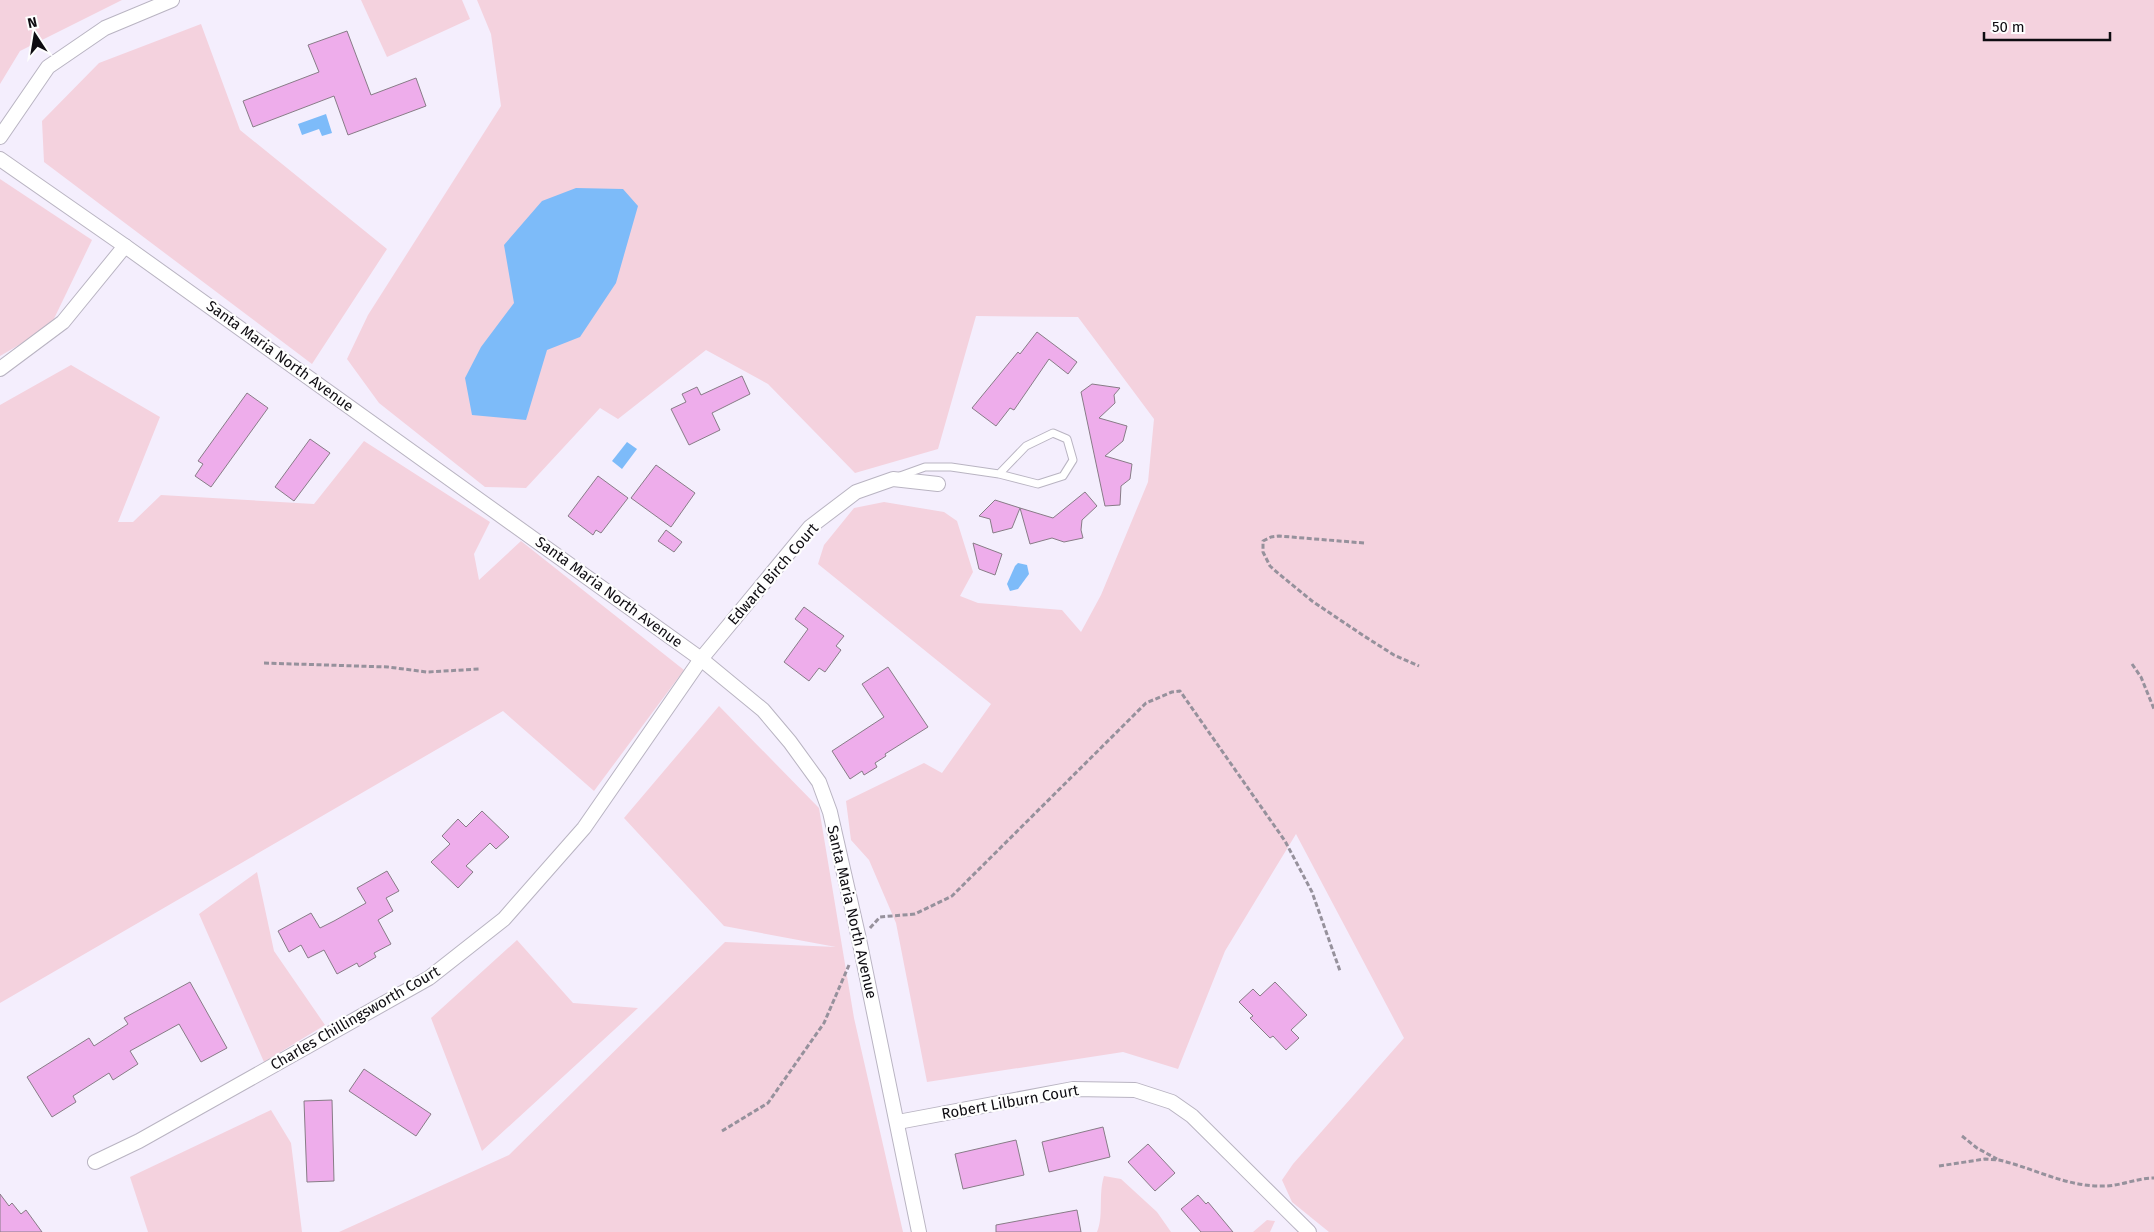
<svg xmlns="http://www.w3.org/2000/svg" width="2154" height="1232" font-family="'Fira Sans',sans-serif">
<rect width="100%" height="100%" fill="#f4eefd"/>
<g fill="#f4d2de">
<path d="M0 0H122L20 51 0 84Z"/>
<path d="M361 0H462L470 19 387 57Z"/>
<path d="M477 0H2154V1232H1329L1292 1202 1282 1180 1293 1164 1404 1038 1296 834 1225 951 1178 1069 1123 1052 927 1082 896 923 869 860 851 840 846 801 924 763 942 773 991 704 818 564 824 545 854 508 884 502 944 512 957 521 973 572 960 596 978 603 1062 610 1081 632 1101 595 1148 482 1154 419 1078 317 976 316 938 449 855 473 768 384 706 350 618 419 600 408 526 488 485 487 379 403 347 359 368 315 501 106 491 34Z"/>
<path d="M201 24 240 130 387 249 312 364 44 162 42 121 99 63Z"/>
<path d="M0 179 92 240 50 327 0 356Z"/>
<path d="M71 365 160 417 118 522H133L161 495 314 504 364 441 490 522 474 554 479 580 521 541 684 670 594 791 503 711 0 1003V405Z"/>
<path d="M719 706 819 808 854 1018 903 1232H339L509 1155 725 942 836 947 724 926 624 818Z"/>
<path d="M257 872 274 951 325 1025 264 1062 199 914Z"/>
<path d="M517 940 573 1003 638 1008 482 1151 431 1018Z"/>
<path d="M271 1110 291 1143 302 1232H148L130 1177Z"/>
<path d="M1104 1176 1121 1179 1157 1212 1171 1232H1097C1104 1216 1098 1195 1104 1176Z"/>
<path d="M1267 1220 1275 1221 1270 1232H1253Z"/>
</g>
<g fill="#7dbbf9">
<path d="M326 114 332 133 322 136 319 129 302 135 298 124Z"/>
<path d="M576 188 623 189 638 206 616 283 580 337 547 350 526 420 472 415 465 378 481 347 514 303 504 245 542 201Z"/>
<path d="M627 442 637 449 622 469 612 461Z"/>
<path d="M1018 563 1027 565 1029 574 1018 589 1010 591 1007 584 1015 566Z"/>
</g>
<g fill="#eeadeb" stroke="#887c87">
<path d="M347 31 371 95 416 78 426 106 348 135 334 96 253 127 243 101 319 72 308 45Z"/>
<path d="M1037 332 1077 362 1068 374 1049 359 1014 410 1010 408 996 426 972 408 1018 352 1020 354Z"/>
<path d="M742 376 750 394 712 413 720 430 689 445 671 409 686 402 682 394 697 387 701 395Z"/>
<path d="M1092 384 1120 388 1114 395 1115 403 1099 418 1127 426 1123 441 1105 456 1132 464 1130 479 1121 486 1120 505 1105 506 1081 392Z"/>
<path d="M247 393 268 408 211 487 195 476 203 464 198 461Z"/>
<path d="M310 439 330 453 294 501 275 487Z"/>
<path d="M656 465 695 493 671 527 631 498Z"/>
<path d="M598 476 628 498 601 533 596 530 593 535 568 516Z"/>
<path d="M1085 492 1097 506 1082 520 1081 530 1083 538 1064 542 1052 538 1030 544 1020 508 1053 518Z"/>
<path d="M995 500 1020 508 1012 528 993 533 990 519 979 516Z"/>
<path d="M666 530 682 542 674 552 658 541Z"/>
<path d="M973 543 1002 554 995 575 979 569Z"/>
<path d="M804 607 844 636 836 646 841 650 825 672 819 668 809 681 784 662 808 629 795 619Z"/>
<path d="M888 667 928 727 885 754 886 756 875 763 877 767 864 775 862 771 850 779 832 751 884 717 862 684Z"/>
<path d="M482 811 509 837 496 849 490 843 466 866 473 872 458 888 431 862 450 844 442 836 458 819 466 827Z"/>
<path d="M387 871 399 891 386 898 393 911 378 920 391 944 374 953 376 957 359 967 357 963 337 974 324 950 308 958 301 945 289 952 278 931 311 913 320 928 334 921 366 903 357 888Z"/>
<path d="M190 982 227 1048 201 1062 179 1024 130 1051 138 1064 113 1080 109 1073 73 1096 76 1102 52 1117 27 1077 89 1038 94 1046 128 1024 124 1018Z"/>
<path d="M1275 982 1307 1015 1291 1030 1299 1038 1286 1050 1273 1036 1270 1038 1250 1018 1253 1016 1239 1002 1253 989 1260 996Z"/>
<path d="M364 1069 431 1114 416 1136 349 1091Z"/>
<path d="M332 1100 334 1181 307 1182 304 1101Z"/>
<path d="M1103 1127 1110 1157 1049 1172 1042 1142Z"/>
<path d="M1016 1140 1024 1175 963 1189 955 1154Z"/>
<path d="M1148 1144 1175 1173 1155 1191 1128 1162Z"/>
<path d="M0 1194 9 1206 12 1203 21 1214 26 1210 42 1232H0Z"/>
<path d="M1198 1195 1206 1204 1208 1202 1233 1232H1201L1181 1209Z"/>
<path d="M1077 1210 1081 1232H996V1225Z"/>
</g>
<g fill="none" stroke-linecap="round" stroke-linejoin="round">
<g stroke="#b9b4c2" stroke-width="9">
<path id="service" d="M900 476 925 467H951L999 474 1038 484 1063 476 1073 460 1067 439 1053 433 1026 446 999 474"/>
</g>
<g stroke="#b9b4c2" stroke-width="16">
<g id="minor">
<path d="M0 137 48 67 105 28 172 0"/>
<path d="M0 159 125 246 701 659 763 710 790 742 819 782 830 812 859 939 919 1232"/>
<path d="M0 369 63 322 125 246"/>
<path d="M898 1122 1073 1089 1135 1090 1172 1102 1192 1116 1309 1232"/>
<path d="M95 1162 139 1141 429 978 504 919 584 828 701 659 810 527 856 492 893 479 938 484"/>
</g>
</g>
<g stroke="#96919c" stroke-width="3" stroke-dasharray="5 2.5" stroke-linecap="butt">
<path d="M1364 543 1279 536 1271 537 1263 541V552L1270 566 1279 574 1312 601 1364 636 1394 655 1419 666"/>
<path d="M264 663 388 667 427 672 480 669"/>
<path d="M2132 664 2141 677 2154 709"/>
<path d="M870 928 880 917 915 914 952 896 1146 703 1172 692 1180 691 1285 841 1312 892 1340 971"/>
<path d="M722 1131 768 1103 824 1023 849 965"/>
<path d="M1962 1136 1977 1148 1997 1159"/>
<path d="M1939 1166 1985 1159 1999 1160C2033 1168 2065 1186 2100 1186 2119 1187 2136 1178 2154 1178"/>
</g>
<use href="#service" stroke="#fff" stroke-width="7"/>
<use href="#minor" stroke="#fff" stroke-width="14"/>
</g>
<g text-anchor="middle" dominant-baseline="central" stroke-width="4.5" stroke-linejoin="round" paint-order="stroke">
<g font-size="15" fill="#0e0c11" stroke="#fefefe">
<text transform="translate(280 356) rotate(36)">Santa Maria North Avenue</text>
<text transform="translate(773 574) rotate(-49)">Edward Birch Court</text>
<text transform="translate(609 592) rotate(36)">Santa Maria North Avenue</text>
<text transform="translate(852 912) rotate(77)">Santa Maria North Avenue</text>
<text transform="translate(355 1018) rotate(-30)">Charles Chillingsworth Court</text>
<text transform="translate(1010 1102) rotate(-10)">Robert Lilburn Court</text>
</g>
</g>
<g transform="translate(35 35) rotate(348)" stroke="#fefefe" stroke-width="4" paint-order="stroke">
<path d="M0-4L9 19L0 12L-9 19Z" fill="#0e0c11"/>
<text y="-8" font-size="14" font-weight="bold" text-anchor="middle" fill="#0e0c11">N</text>
</g>
<path d="M1984 32v8h126v-8" fill="none" stroke="#0e0c11" stroke-width="2.5"/>
<text x="1992" y="32" font-size="15" fill="#0e0c11" stroke="#fefefe" stroke-width="4" paint-order="stroke">50 m</text>
</svg>
